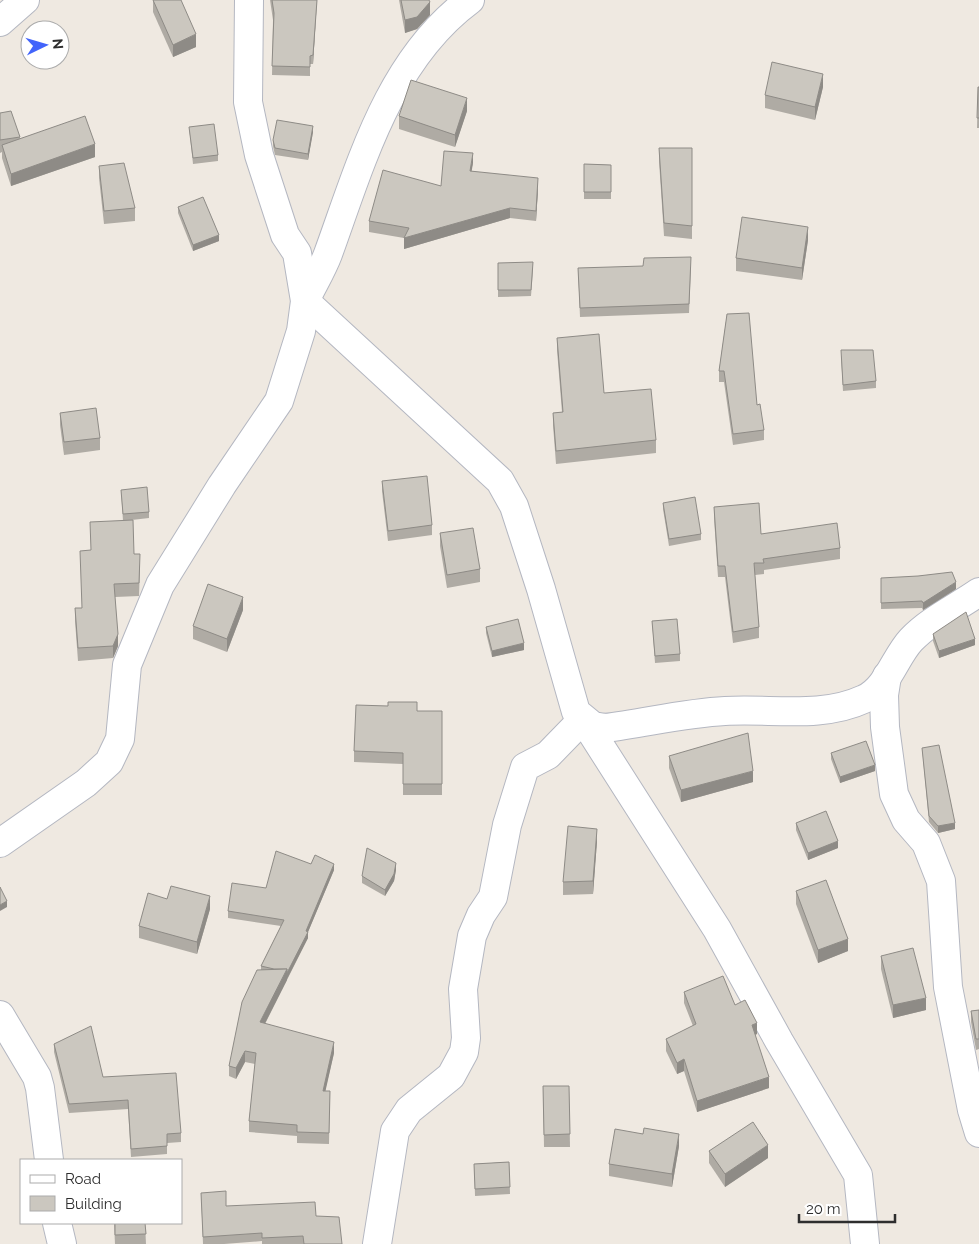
<svg xmlns="http://www.w3.org/2000/svg" width="979" height="1244" font-family="Raleway,sans-serif">
<rect width="100%" height="100%" fill="#efe9e1"/>
<g fill="none" stroke-linecap="round" stroke-linejoin="round">
<g stroke="#b4b7c1" stroke-width="30">
<g id="minor">
<path d="M0 22 25 0"/>
<path d="M305 301 500 481 514 506 541 589 576 712 593 726 605 728C645 723 685 713 725 711 771 708 821 719 864 699 887 689 895 657 911 640 930 620 956 608 979 592"/>
<path d="M305 301C312 286 322 270 328 254 361 163 389 60 470 0"/>
<path d="M887 676 884 695 885 727 894 794 906 820 926 843 941 881 948 987 972 1110 979 1133"/>
<path d="M583 719 717 929 779 1041 858 1175 865 1244"/>
<path d="M0 843 86 783 109 762 120 739 127 665 160 585 222 485 279 401 301 331 305 301 297 253 285 235 259 155 248 102 249 0"/>
<path d="M0 1015 37 1077 40 1088 49 1160"/>
<path d="M57 1223 62 1244"/>
<path d="M377 1244 395 1131 409 1110 451 1076 464 1052 466 1038 463 989 472 936 481 915 493 897 507 825 525 767 548 755 583 719"/>
</g>
</g>
<use href="#minor" stroke="#fff" stroke-width="28"/>
</g>
<g fill="#afaba4">
<path d="M153 0 196 47 173 57 153 12Z"/>
<path d="M270 0H317L313 64H310V76L272 75 273 20Z"/>
<path d="M399 0H429L430 15 417 29 405 33Z"/>
<path d="M823 87 815 120 765 108V95Z"/>
<path d="M978 87H979V128H977Z"/>
<path d="M467 111 455 147 399 129V116Z"/>
<path d="M0 113 20 137V139L95 157 11 186 2 158V152L0 153Z"/>
<path d="M189 127 218 155V161L193 164Z"/>
<path d="M313 132 308 160 275 155 273 146V140Z"/>
<path d="M659 148H692V239L664 236 659 161Z"/>
<path d="M473 163 471 171 538 189 536 221 510 218 404 249V238L369 232V221L441 186Z"/>
<path d="M584 164 611 165V199H584Z"/>
<path d="M99 166 135 208V221L104 224 99 178Z"/>
<path d="M178 207 219 241 193 251 178 213Z"/>
<path d="M808 240 802 280 736 271V258Z"/>
<path d="M498 263 533 269 531 296 498 297Z"/>
<path d="M691 267 689 313 580 317 578 268Z"/>
<path d="M727 314 757 405 764 430V440L733 445 724 382H719V371Z"/>
<path d="M557 338 604 393 656 440V453L556 464 553 425V413L562 412 557 350Z"/>
<path d="M841 356 876 381V388L843 391Z"/>
<path d="M60 413 100 438V450L64 455 60 425Z"/>
<path d="M382 481 432 525V535L388 541 382 491Z"/>
<path d="M121 490 149 512V518L123 521Z"/>
<path d="M663 503 701 534V540L669 546 663 509Z"/>
<path d="M714 507 761 534 840 548V559L764 570V574L755 575 759 627V638L733 643 725 577H718L714 518Z"/>
<path d="M440 533 480 569V582L447 588 440 546Z"/>
<path d="M134 554 140 567 139 596 115 597 118 646 113 658 78 661 75 621V608H82Z"/>
<path d="M881 578 956 589 923 610 922 608 881 609Z"/>
<path d="M243 610 227 652 193 639V626Z"/>
<path d="M652 621 680 654V661L655 663Z"/>
<path d="M486 627 524 650 492 657 486 633Z"/>
<path d="M933 634 975 645 939 658 933 641Z"/>
<path d="M417 711H442V795H403V764L354 762V751Z"/>
<path d="M922 748 955 829 938 833 929 822Z"/>
<path d="M831 753 875 771 840 783 831 759Z"/>
<path d="M669 756 753 782 681 802 669 768Z"/>
<path d="M796 823 838 848 808 860 796 830Z"/>
<path d="M597 841 593 894 563 895V882Z"/>
<path d="M311 864 334 870 308 932V938L265 1024 334 1053 325 1091H330L329 1144 297 1143V1136L249 1132V1121L255 1064 245 1062 236 1079 229 1076V1066L261 970V966L281 926 228 918V911L266 888Z"/>
<path d="M396 870 394 881 385 896 362 883V876Z"/>
<path d="M796 891 848 951 818 963 796 904Z"/>
<path d="M167 899 210 909 197 954 139 938V926Z"/>
<path d="M881 956 926 1010 893 1018 881 969Z"/>
<path d="M684 992 735 1005 757 1034 755 1035 769 1088 697 1112 684 1071 677 1074 666 1051V1039L693 1026 684 1003Z"/>
<path d="M979 1010V1049L976 1050 971 1022V1011Z"/>
<path d="M54 1044 103 1077 181 1133V1142L167 1143V1154L131 1157 128 1109 69 1113 54 1052Z"/>
<path d="M543 1086H569L570 1147H544Z"/>
<path d="M679 1146 672 1187 609 1176V1164Z"/>
<path d="M709 1151 768 1158 725 1187 709 1163Z"/>
<path d="M509 1162 510 1194 475 1196 474 1164Z"/>
<path d="M201 1193 226 1206 316 1216 342 1244H262V1241L224 1244H203Z"/>
<path d="M114 1223H145L146 1244H115Z"/>
</g>
<g fill="#8e8b86">
<path d="M317 0 313 64V55Z"/>
<path d="M430 2V15L417 29 405 33V20Z"/>
<path d="M196 34V47L173 57V45Z"/>
<path d="M823 74V87L815 120V107Z"/>
<path d="M467 98V111L455 147V135Z"/>
<path d="M313 126V132L308 160V154Z"/>
<path d="M95 144V157L11 186V174Z"/>
<path d="M473 153V163L470 181V171Z"/>
<path d="M538 178V189L536 221V211Z"/>
<path d="M510 208V218L404 249V238Z"/>
<path d="M808 227V240L802 280V268Z"/>
<path d="M219 235V241L193 251V245Z"/>
<path d="M956 582V589L923 610V603Z"/>
<path d="M243 597V610L227 652V639Z"/>
<path d="M118 634V646L113 658V646Z"/>
<path d="M975 639V645L939 658V651Z"/>
<path d="M524 643V650L492 657V651Z"/>
<path d="M875 765V771L840 783V777Z"/>
<path d="M753 771V782L681 802V790Z"/>
<path d="M955 823V829L938 833V826Z"/>
<path d="M597 829V841L593 894V881Z"/>
<path d="M838 841V848L808 860V853Z"/>
<path d="M396 863V870L394 881 385 896V890Z"/>
<path d="M334 864V870L308 932V938L287 979V973L306 931Z"/>
<path d="M210 896V909L197 954V942Z"/>
<path d="M7 901V907L0 911V905Z"/>
<path d="M848 939V951L818 963V950Z"/>
<path d="M287 969V980L260 1033V1022Z"/>
<path d="M926 998V1010L893 1018V1005Z"/>
<path d="M757 1023V1034L752 1036V1025Z"/>
<path d="M334 1042V1053L323 1102V1091Z"/>
<path d="M245 1051V1062L236 1079V1068Z"/>
<path d="M684 1059V1071L677 1074V1063Z"/>
<path d="M769 1077V1088L697 1112V1101Z"/>
<path d="M679 1134V1146L672 1187V1174Z"/>
<path d="M768 1145V1158L725 1187V1174Z"/>
</g>
<g fill="#cbc7bf" stroke="#8e8b86">
<path d="M153 0H181L196 34 173 45Z"/>
<path d="M272 0H317L313 55 310 56V67L272 66 274 13Z"/>
<path d="M401 0H429L430 2 417 17 405 20Z"/>
<path d="M772 62 823 74 815 107 765 95Z"/>
<path d="M411 80 467 98 455 135 399 116Z"/>
<path d="M978 87H979V118H977Z"/>
<path d="M11 111 20 137 0 140V113Z"/>
<path d="M85 116 95 144 11 174 2 145Z"/>
<path d="M277 120 313 126 308 154 275 148 273 140Z"/>
<path d="M214 124 218 155 193 158 189 127Z"/>
<path d="M659 148H692V226L664 223Z"/>
<path d="M444 151 473 153 470 171 538 178 536 211 510 208 404 238 409 228 369 221 383 170 441 186Z"/>
<path d="M124 163 135 208 104 211 99 166Z"/>
<path d="M584 164 611 165V192H584Z"/>
<path d="M203 197 219 235 193 245 178 207Z"/>
<path d="M742 217 808 227 802 268 736 258Z"/>
<path d="M691 257 689 304 580 308 578 268 643 266 644 258Z"/>
<path d="M533 262 531 290H498V263Z"/>
<path d="M749 313 757 405 760 404 764 430 733 434 724 371H719L727 314Z"/>
<path d="M599 334 604 393 651 389 656 440 556 451 553 413 563 412 557 338Z"/>
<path d="M841 350H873L876 381 843 385Z"/>
<path d="M96 408 100 438 64 442 60 413Z"/>
<path d="M427 476 432 525 388 531 382 481Z"/>
<path d="M147 487 149 512 123 514 121 490Z"/>
<path d="M695 497 701 534 669 539 663 503Z"/>
<path d="M759 503 761 534 837 523 840 548 763 559 764 563H754L759 627 733 632 725 566H718L714 507Z"/>
<path d="M133 520 134 554H140L139 583 114 584 118 634 113 646 78 648 75 608H82L80 551 91 550 90 522Z"/>
<path d="M473 528 480 569 447 575 440 533Z"/>
<path d="M952 572 956 582 923 603 922 601 881 603V578L918 576Z"/>
<path d="M208 584 243 597 227 639 193 626Z"/>
<path d="M966 612 975 639 939 651 933 634Z"/>
<path d="M518 619 524 643 492 651 486 627Z"/>
<path d="M677 619 680 654 655 656 652 621Z"/>
<path d="M388 702H417V711H442V784H403V753L354 751 356 705 388 706Z"/>
<path d="M748 733 753 771 681 790 669 756Z"/>
<path d="M866 741 875 765 840 777 831 753Z"/>
<path d="M939 745 955 823 938 826 929 816 922 748Z"/>
<path d="M826 811 838 841 808 853 796 823Z"/>
<path d="M568 826 597 829 593 881 563 882Z"/>
<path d="M367 848 396 863 394 874 385 890 362 876Z"/>
<path d="M276 851 311 864 315 855 334 864 306 931 308 932 287 973V969H274L261 966 284 920 228 911 232 883 266 888Z"/>
<path d="M826 880 848 939 818 950 796 891Z"/>
<path d="M171 886 210 896 197 942 139 926 148 893 167 899Z"/>
<path d="M0 887 7 901 0 905Z"/>
<path d="M913 948 926 998 893 1005 881 956Z"/>
<path d="M287 969 260 1022 334 1042 323 1091H330L329 1133 297 1132V1125L249 1121 256 1053 245 1051 236 1068 229 1066 242 1002 257 970Z"/>
<path d="M723 976 735 1005 745 1000 757 1023 752 1025 769 1077 697 1101 684 1059 677 1063 666 1039 696 1024 684 992Z"/>
<path d="M979 1010V1039H976L971 1011Z"/>
<path d="M91 1026 103 1077 176 1073 181 1133 167 1134V1146L131 1149 128 1100 69 1104 54 1044Z"/>
<path d="M543 1086H569L570 1134 544 1135Z"/>
<path d="M753 1122 768 1145 725 1174 709 1151Z"/>
<path d="M644 1128 679 1134 672 1174 609 1164 615 1129 643 1134Z"/>
<path d="M509 1162 510 1187 475 1189 474 1164Z"/>
<path d="M226 1191V1206L315 1202 316 1216 339 1217 342 1244H304L303 1236 262 1238V1233L203 1237 201 1193Z"/>
<path d="M115 1223H145L146 1234 115 1235Z"/>
</g>
<rect x="20" y="1159" width="162" height="65" fill="#ffffff" stroke="#ababab"/>
<rect x="30" y="1175" width="25" height="8" fill="#ffffff" stroke="#ababab"/>
<text x="65" y="1184" font-size="15" fill="#2e2e2e">Road</text>
<rect x="30" y="1196" width="25" height="15" fill="#cbc7bf" stroke="#ababab"/>
<text x="65" y="1209" font-size="15" fill="#2e2e2e">Building</text>
<g transform="translate(45 45) rotate(85)"><circle r="24" fill="#ffffff" stroke="#ababab"/>
<path d="M0-4L9 19L0 12L-9 19Z" fill="#4264fb"/>
<text y="-8" font-size="14" font-weight="bold" text-anchor="middle" fill="#2e2e2e">N</text>
</g>
<path d="M799 1214v8h96v-8" fill="none" stroke="#2e2e2e" stroke-width="2.5"/>
<text x="806" y="1214" font-size="15" fill="#2e2e2e" stroke="#ffffff" stroke-width="4" paint-order="stroke">20 m</text>
</svg>
